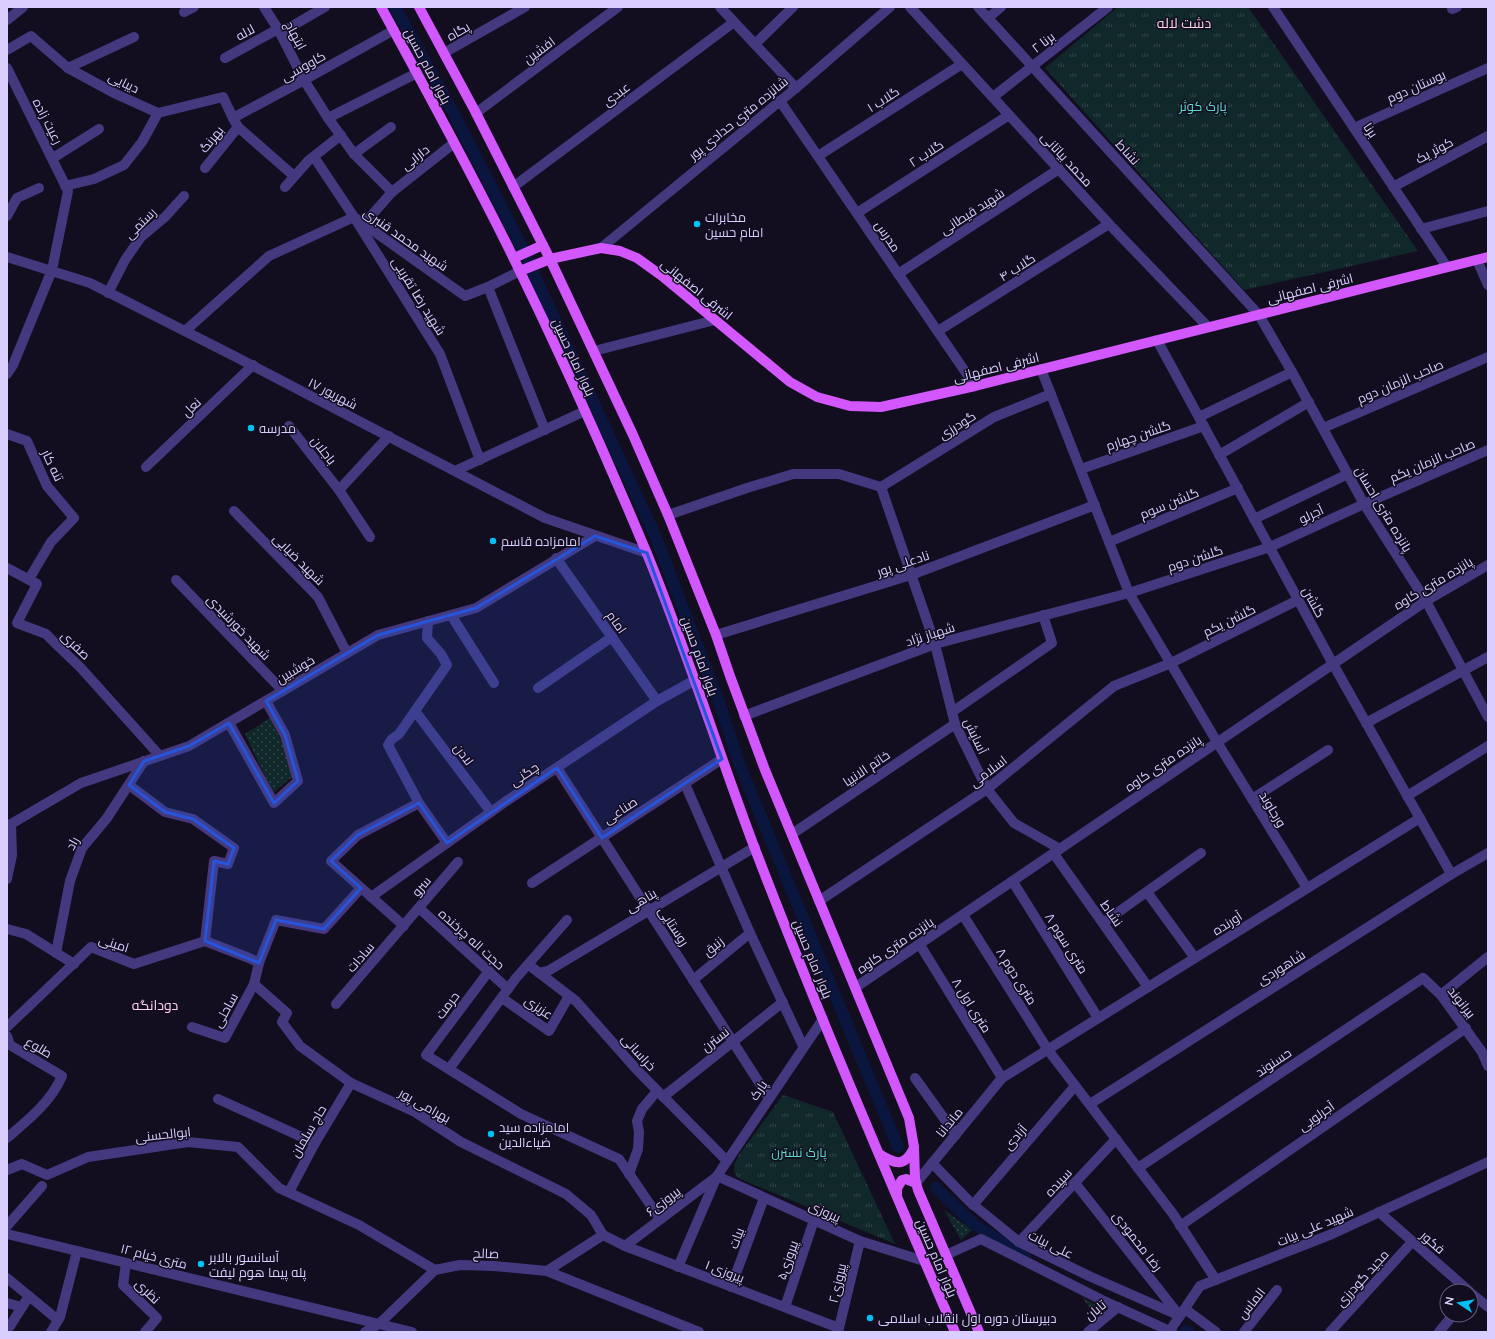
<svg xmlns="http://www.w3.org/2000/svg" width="1495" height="1339" font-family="Lato,Cairo,sans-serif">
<defs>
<pattern id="grass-dots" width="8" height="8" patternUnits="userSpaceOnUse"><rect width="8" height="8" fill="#10282a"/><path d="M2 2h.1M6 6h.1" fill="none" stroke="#32464a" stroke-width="1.8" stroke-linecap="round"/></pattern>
<pattern id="park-tufts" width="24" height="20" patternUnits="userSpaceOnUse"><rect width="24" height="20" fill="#10282a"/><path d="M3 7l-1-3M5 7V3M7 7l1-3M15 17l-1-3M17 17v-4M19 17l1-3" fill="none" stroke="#32464a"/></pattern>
</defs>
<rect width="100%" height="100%" fill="#130d20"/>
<g fill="url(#grass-dots)">
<path d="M270 718 283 744 293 776 273 793 245 734Z"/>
<path d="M944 1210 972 1230 961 1240Z"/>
<path d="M1082 1297 1103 1309 1096 1317Z"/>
</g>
<g fill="url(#park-tufts)">
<path d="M1118 7H1248L1418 251 1244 290 1045 68Z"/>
<path d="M783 1095 833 1112 895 1244 738 1178 734 1172V1164L741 1152Z"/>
</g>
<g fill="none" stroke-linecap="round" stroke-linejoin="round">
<g stroke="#0a163d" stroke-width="12">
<path d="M395 7 452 110 523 249"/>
<path d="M528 260V261"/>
<path d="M533 272 655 535 719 702 740 766 898 1147"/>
<path d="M936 1188 974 1224 1026 1258"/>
<path d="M1186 1331 1189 1332"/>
</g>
<g stroke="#44397f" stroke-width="10">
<path d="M264 7 278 29 304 80 328 118 354 154 392 192"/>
<path d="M720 7 796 88"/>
<path d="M910 7 1109 224 1208 327"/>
<path d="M978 7 1259 315 1292 372 1364 504 1426 601 1488 717"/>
<path d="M1273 7 1447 267"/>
<path d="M1452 9 1457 7"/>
<path d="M184 12 194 7"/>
<path d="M988 18 1001 7"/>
<path d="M7 20 23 7"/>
<path d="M280 33 325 7"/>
<path d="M755 44 793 7"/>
<path d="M7 50 31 36 68 68 116 94 158 113 223 97 233 118"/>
<path d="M444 53 525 7"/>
<path d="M225 58 278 29"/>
<path d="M7 68 68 191 52 270 13 365 7 374"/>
<path d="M68 68 134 37"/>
<path d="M993 97 1108 7"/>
<path d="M780 101 975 386"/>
<path d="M476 113 618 7"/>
<path d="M328 118 417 73"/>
<path d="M1354 128 1488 68"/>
<path d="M354 154 391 127"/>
<path d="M818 156 962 64"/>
<path d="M314 157 354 217 440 354 480 460"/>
<path d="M53 158 99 129"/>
<path d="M205 168 238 127"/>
<path d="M294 176 238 127 233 118 304 80 394 30"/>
<path d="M65 186 94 179 124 165 142 142 158 113"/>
<path d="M285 187 308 161 341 135"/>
<path d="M513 187 734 22"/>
<path d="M1393 187 1488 136"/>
<path d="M857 213 1009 115"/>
<path d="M7 216 17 198 39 188"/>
<path d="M364 224 392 192 454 143"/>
<path d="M1421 229 1488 211"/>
<path d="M601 248 796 88 890 7"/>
<path d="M7 257 90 283 234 356 545 518 647 553"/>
<path d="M1477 260 1488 285"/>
<path d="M898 274 1059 169"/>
<path d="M488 287 545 430"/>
<path d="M108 293 125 260 141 237 165 217 184 196"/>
<path d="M185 331 269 256 354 217 465 296 488 287 520 271"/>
<path d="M938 331 1109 224"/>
<path d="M1157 340 1333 664 1449 870 1450 875"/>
<path d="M594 351 715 320"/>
<path d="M1041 369 1129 593 1217 742 1307 888"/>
<path d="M1199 417 1292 372"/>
<path d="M289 426 339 490 370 537"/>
<path d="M1323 428 1488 357"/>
<path d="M7 434 27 441 47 486 74 518 51 542 29 579"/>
<path d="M1219 455 1309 402"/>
<path d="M146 467 253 365"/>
<path d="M1081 469 1204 426"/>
<path d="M455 471 585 411"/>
<path d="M881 487 994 417 1051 394"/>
<path d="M339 490 389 436"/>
<path d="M234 511 318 597 347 653"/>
<path d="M668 515 747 488 793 474H839L881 487 935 644 955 724 987 789 1014 823 1060 849"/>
<path d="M1254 519 1348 474"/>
<path d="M1109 542 1238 488"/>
<path d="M556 558 657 701"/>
<path d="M7 568 37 584 17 623 46 634 56 644 80 667 160 756"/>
<path d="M176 580 283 691"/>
<path d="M451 615 494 683"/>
<path d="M428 621 427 638 441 654 447 665 399 734 392 739 388 745 419 803 447 843"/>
<path d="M716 635 911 575 1095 505"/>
<path d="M538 688 612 637"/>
<path d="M415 711 491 812"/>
<path d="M952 712 1052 643 1043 615"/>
<path d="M744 716 935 644 1129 593 1270 547 1364 504 1488 450"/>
<path d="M229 723 274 803 298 781 285 735 266 701"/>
<path d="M1366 723 1488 657"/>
<path d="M557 768 769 1098"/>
<path d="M685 784 750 933 803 1046"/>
<path d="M129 785 165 812 193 819 234 848 228 864 214 861 205 941"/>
<path d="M1407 796 1488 746"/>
<path d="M1252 799 1328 750"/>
<path d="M7 825 11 824 81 783 189 746 378 635 476 608 595 536"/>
<path d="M792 834 955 724"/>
<path d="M1054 854 1148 987"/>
<path d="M7 879 12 855 11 824"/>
<path d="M1013 882 1098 1018"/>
<path d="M532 883 722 759"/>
<path d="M1147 892 1195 958"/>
<path d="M371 897 505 802 657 701 695 680"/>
<path d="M819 901 987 789 1114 686 1171 663 1298 600"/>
<path d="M419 908 508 989"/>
<path d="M963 915 1048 1050 1173 1214 1216 1280"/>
<path d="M1103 923 1201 853"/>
<path d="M404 926 331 861 358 835 419 803"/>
<path d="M7 929 26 934 74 964"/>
<path d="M920 945 1002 1078"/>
<path d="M56 953 70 881 82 848 107 818 144 761"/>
<path d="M529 965 576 1001 637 1070 727 1161"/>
<path d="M489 971 426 1055 521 1114 619 1159 660 1219"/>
<path d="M539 973 548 971 755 847"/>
<path d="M693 980 750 933"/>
<path d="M254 984 287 1013 282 1022 300 1046 351 1083 415 1112 461 1142 566 1194 591 1215 603 1235"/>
<path d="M856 987 1426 601 1488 565"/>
<path d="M1441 995 1488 957"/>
<path d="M502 998 549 1031 569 996"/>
<path d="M336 1004 458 862"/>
<path d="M7 1027 91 947 134 964 205 941 249 958 259 963"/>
<path d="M192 1027 225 1038 254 984 259 963 276 920 324 929 361 888"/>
<path d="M7 1036 10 1045 62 1076C51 1102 28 1120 7 1138"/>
<path d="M449 1069 516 978 567 920"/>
<path d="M915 1078 956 1135"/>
<path d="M663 1097 783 1002"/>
<path d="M218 1099 315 1143"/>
<path d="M1090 1104 1450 875 1488 853"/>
<path d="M932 1163 970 1202 1019 1242 1089 1276 1180 1316"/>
<path d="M1138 1168 1423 978 1441 995 1482 1052 1488 1066"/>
<path d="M7 1170 22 1164 47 1175 88 1157 188 1142 238 1147 279 1188 359 1225 435 1270"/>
<path d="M629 1174 638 1149 639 1132 637 1121 642 1109 657 1091"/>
<path d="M717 1176 860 1241 924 1261"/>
<path d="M916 1183 1002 1078 1420 818"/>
<path d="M1075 1183 1179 1315"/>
<path d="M289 1192 315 1143 351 1083"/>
<path d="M973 1205 1075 1086"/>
<path d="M1379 1212 1469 1291"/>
<path d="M7 1226 42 1186"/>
<path d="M1180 1226 1466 1028"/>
<path d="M7 1234 412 1332"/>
<path d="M603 1235 625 1246 839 1328"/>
<path d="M1019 1242 1116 1139"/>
<path d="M625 1246 715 1178"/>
<path d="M946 1255 981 1239 1102 1300 1172 1332"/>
<path d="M126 1263 123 1285 157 1318 145 1332"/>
<path d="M678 1267 717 1176 823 1019"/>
<path d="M547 1271 699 1332"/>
<path d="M7 1278 58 1320"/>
<path d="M731 1287 764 1198"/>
<path d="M1471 1293 1488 1307"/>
<path d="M7 1303 22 1307"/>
<path d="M785 1307 814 1220"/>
<path d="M1185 1309 1216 1332"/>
<path d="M7 1329 10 1326 29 1296"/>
<path d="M51 1332 60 1317 77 1251"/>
<path d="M365 1332 379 1324 435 1270 460 1265 494 1266 547 1271 603 1235"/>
<path d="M838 1332 860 1241"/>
<path d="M1088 1332 1118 1307"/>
<path d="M1169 1332 1200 1286 1332 1234 1488 1162"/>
<path d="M1244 1332 1277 1290"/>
<path d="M1330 1332 1412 1242"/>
<path d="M1439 1332 1453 1315"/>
</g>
<g stroke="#d257fc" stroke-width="10">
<path d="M381 7C426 90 472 173 513 257 560 353 604 451 645 549 686 647 717 749 755 849 817 1011 886 1172 955 1332"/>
<path d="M419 7 476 113 550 259 633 435 668 515 716 635 730 676 765 770 909 1118 914 1147 915 1179 918 1190 979 1332"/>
<path d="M514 258 543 245"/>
<path d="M520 271 550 259 601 248 620 251 637 258 662 276 790 382 817 397 850 406 881 407 975 386 1488 257"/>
<path d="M879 1154C896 1164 904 1168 914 1148"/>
<path d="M897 1196V1188L902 1180 906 1179 916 1183"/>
</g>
</g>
<path fill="#2654da" fill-opacity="0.2" stroke="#2654da" stroke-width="3" stroke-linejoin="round" d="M595 536 647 553 722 759 602 838 557 768 447 843 419 803 358 835 331 861 361 888 324 929 276 920 259 963 205 941 214 861 228 864 234 848 193 819 165 812 129 785 144 761 189 746 229 723 274 803 298 781 285 735 266 701 378 635 476 608Z"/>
<g fill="#04bff3" stroke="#130d20" stroke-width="1.5">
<circle cx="697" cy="224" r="4"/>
<circle cx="251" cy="428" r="4"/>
<circle cx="493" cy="541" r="4"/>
<circle cx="491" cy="1134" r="4"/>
<circle cx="201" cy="1264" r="4"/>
<circle cx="870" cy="1318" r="4"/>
</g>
<g text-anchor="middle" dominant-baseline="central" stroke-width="3" stroke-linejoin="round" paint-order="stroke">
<g font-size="13" fill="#d9cefe" stroke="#130d20">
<text transform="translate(458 31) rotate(-30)">پگاه</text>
<text transform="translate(245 32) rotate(-29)">لاله</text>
<text transform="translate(296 35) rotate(62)">ابتهاج</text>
<text transform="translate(1043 42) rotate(-38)">برنا ۲</text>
<text transform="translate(539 50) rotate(-37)">افشین</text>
<text transform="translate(303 66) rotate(-29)">کاووسی</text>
<text transform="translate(428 66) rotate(62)">بلوار امام حسین</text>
<text transform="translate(124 82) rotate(26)">دیبایی</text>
<text transform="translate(1416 86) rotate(-24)">بوستان دوم</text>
<text transform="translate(616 94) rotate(-37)">عبدی</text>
<text transform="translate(883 99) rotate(-32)">گلاب ۱</text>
<text transform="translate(738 118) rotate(-39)">شانزده متری حدادی پور</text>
<text transform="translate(48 121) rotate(63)">رعیت زاده</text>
<text transform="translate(1371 130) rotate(56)">برنا</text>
<text transform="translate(211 139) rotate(-51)">بهرنگ</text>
<text transform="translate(1434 150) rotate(-28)">کوثر یک</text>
<text transform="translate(1128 152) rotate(48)">نشاط</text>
<text transform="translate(926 153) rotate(-33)">گلاب ۲</text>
<text transform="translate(415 157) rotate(-38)">دارابی</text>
<text transform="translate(1067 159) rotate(47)">محمد بیاتانی</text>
<text transform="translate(972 211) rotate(-33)">شهید قیطانی</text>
<text transform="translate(140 223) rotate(-45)">رستمی</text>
<text transform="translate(888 236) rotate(56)">مدرس</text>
<text transform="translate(406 239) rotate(35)">شهید محمد قنبری</text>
<text transform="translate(1017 267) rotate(-32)">گلاب ۴</text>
<text transform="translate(1310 288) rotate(-14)">اشرفی اصفهانی</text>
<text transform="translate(697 289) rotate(39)">اشرفی اصفهانی</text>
<text transform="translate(419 296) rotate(58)">شهید رضا تقریبی</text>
<text transform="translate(574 357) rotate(65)">بلوار امام حسین</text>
<text transform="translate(996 367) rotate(-14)">اشرفی اصفهانی</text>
<text transform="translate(1400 381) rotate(-23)">صاحب الزمان دوم</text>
<text transform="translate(333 393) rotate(27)">۱۷ شهریور</text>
<text transform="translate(191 407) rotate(-44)">نعل</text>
<text transform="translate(957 425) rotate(-32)">گودرزی</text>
<text transform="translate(1138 435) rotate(-19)">گلشن چهارم</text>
<text transform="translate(324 450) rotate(52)">باجلان</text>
<text transform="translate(1432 460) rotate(-23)">صاحب الزمان یکم</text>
<text transform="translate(53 465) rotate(64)">تنه کار</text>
<text transform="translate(1169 503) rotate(-22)">گلشن سوم</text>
<text transform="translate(1384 509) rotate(59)">پانزده متری احسان</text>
<text transform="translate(1311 514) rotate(-25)">آجرلو</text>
<text transform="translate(1195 558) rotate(-18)">گلشن دوم</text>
<text transform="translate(299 559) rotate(45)">شهید ضیایی</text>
<text transform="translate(903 563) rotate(-19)">نادعلی پور</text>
<text transform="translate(1433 583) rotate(-31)">پانزده متری کاوه</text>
<text transform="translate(1314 602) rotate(61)">گلشن</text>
<text transform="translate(1229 620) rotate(-26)">گلشن یکم</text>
<text transform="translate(617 622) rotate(55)">امام</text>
<text transform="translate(239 627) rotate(46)">شهید خورشیدی</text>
<text transform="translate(930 634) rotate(-18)">شهباز نژاد</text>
<text transform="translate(76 645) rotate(44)">صفری</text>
<text transform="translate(700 656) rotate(70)">بلوار امام حسین</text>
<text transform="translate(295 669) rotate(-31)">خوشبین</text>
<text transform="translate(976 736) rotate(65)">آسایش</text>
<text transform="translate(464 754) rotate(53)">لادن</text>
<text transform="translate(1163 763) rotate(-34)">پانزده متری کاوه</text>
<text transform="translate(866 768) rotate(-34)">خاتم الانبیا</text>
<text transform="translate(988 771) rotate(-37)">اسلامی</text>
<text transform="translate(524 774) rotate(-34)">چگنی</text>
<text transform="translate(1273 809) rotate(59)">ورجاوند</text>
<text transform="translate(620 810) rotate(-33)">صناعی</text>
<text transform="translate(72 843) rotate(-61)">راد</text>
<text transform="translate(421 886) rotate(-49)">سرو</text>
<text transform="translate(641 900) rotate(-31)">پناهی</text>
<text transform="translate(1112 913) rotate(55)">نشاط</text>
<text transform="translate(1227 923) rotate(-32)">آورنده</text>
<text transform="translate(674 926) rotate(57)">روستایی</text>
<text transform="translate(472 939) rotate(42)">حجت اله چرخنده</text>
<text transform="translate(114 943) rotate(18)">امینی</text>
<text transform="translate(1067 943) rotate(58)">۸ متری سوم</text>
<text transform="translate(895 945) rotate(-34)">پانزده متری کاوه</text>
<text transform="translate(713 946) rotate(-39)">زنبق</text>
<text transform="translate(360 957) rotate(-49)">سادات</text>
<text transform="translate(813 959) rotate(68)">بلوار امام حسین</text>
<text transform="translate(1281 967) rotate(-32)">شاهوردی</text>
<text transform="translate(1017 976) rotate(58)">۸ متری دوم</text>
<text transform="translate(1462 1002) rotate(52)">بیرانوند</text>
<text transform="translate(447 1005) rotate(-53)">حرمت</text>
<text transform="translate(972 1005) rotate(58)">۸ متری اول</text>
<text transform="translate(539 1007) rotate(34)">عزیزی</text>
<text transform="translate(225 1010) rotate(-61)">ساحلی</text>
<text transform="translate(715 1039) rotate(-38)">نسترن</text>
<text transform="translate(39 1047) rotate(31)">طلوع</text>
<text transform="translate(639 1052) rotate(48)">خراسانی</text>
<text transform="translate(1273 1062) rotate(-34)">حسنوند</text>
<text transform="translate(758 1090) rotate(-56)">پارک</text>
<text transform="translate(425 1105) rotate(29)">بهرامی پور</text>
<text transform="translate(1316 1116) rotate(-35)">آجرلویی</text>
<text transform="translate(949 1122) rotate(-51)">ماندانا</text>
<text transform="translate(308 1131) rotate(-60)">حاج سلمان</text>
<text transform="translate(163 1134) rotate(-6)">ابوالحسنی</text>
<text transform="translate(1015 1137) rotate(-49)">آزادی</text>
<text transform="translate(1058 1182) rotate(-47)">سپیده</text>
<text transform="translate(663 1201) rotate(-37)">پیروزی۶</text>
<text transform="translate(825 1211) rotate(24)">پیروزی</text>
<text transform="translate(1315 1226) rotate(-23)">شهید علی بیات</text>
<text transform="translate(736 1238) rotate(-70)">بیات</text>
<text transform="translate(1138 1241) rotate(52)">رضا محمودی</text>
<text transform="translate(1433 1242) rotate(41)">فکور</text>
<text transform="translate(1051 1244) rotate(26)">علی بیات</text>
<text transform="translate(486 1253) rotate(2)">صالح</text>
<text transform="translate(154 1256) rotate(14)">۱۲ متری خیام</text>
<text transform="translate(937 1258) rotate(67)">بلوار امام حسین</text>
<text transform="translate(787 1260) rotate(-71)">پیروزی۵</text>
<text transform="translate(725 1271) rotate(21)">پیروزی ۱</text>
<text transform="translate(1362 1278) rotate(-48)">مجید گودرزی</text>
<text transform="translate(837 1283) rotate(-77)">پیروزی۲</text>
<text transform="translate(148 1291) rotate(44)">نظری</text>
<text transform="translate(1251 1303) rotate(-51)">الماس</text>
<text transform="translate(1095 1310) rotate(-40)">تابان</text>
</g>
<g font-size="13" fill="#5bddcc" stroke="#130d20">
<text x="1203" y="106">پارک کوثر</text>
<text x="799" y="1152">پارک نسترن</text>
</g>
<g font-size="13" fill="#d9cefe" stroke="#130d20" text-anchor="start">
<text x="705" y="217">مخابرات<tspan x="705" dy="15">امام حسین</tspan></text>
<text x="259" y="428">مدرسه</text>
<text x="501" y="541">امامزاده قاسم</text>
<text x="499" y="1127">امامزاده سید<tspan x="499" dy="15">ضیاءالدین</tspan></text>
<text x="209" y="1257">آسانسور بالابر<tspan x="209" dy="15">پله پیما هوم لیفت</tspan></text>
<text x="878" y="1318">دبیرستان دوره اول انقلاب اسلامی</text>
</g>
<g font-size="14" fill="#fed0e8" stroke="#130d20">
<text x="1184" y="22">دشت لاله</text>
<text x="155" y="1004">دودانگه</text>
</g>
</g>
<rect width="1495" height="1339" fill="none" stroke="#d9cefe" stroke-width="16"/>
<g transform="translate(1459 1303) rotate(282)"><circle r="19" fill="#130d20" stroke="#625a79"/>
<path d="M0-3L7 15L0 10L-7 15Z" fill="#04bff3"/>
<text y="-6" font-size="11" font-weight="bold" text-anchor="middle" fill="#d9cefe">N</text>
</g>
</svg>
